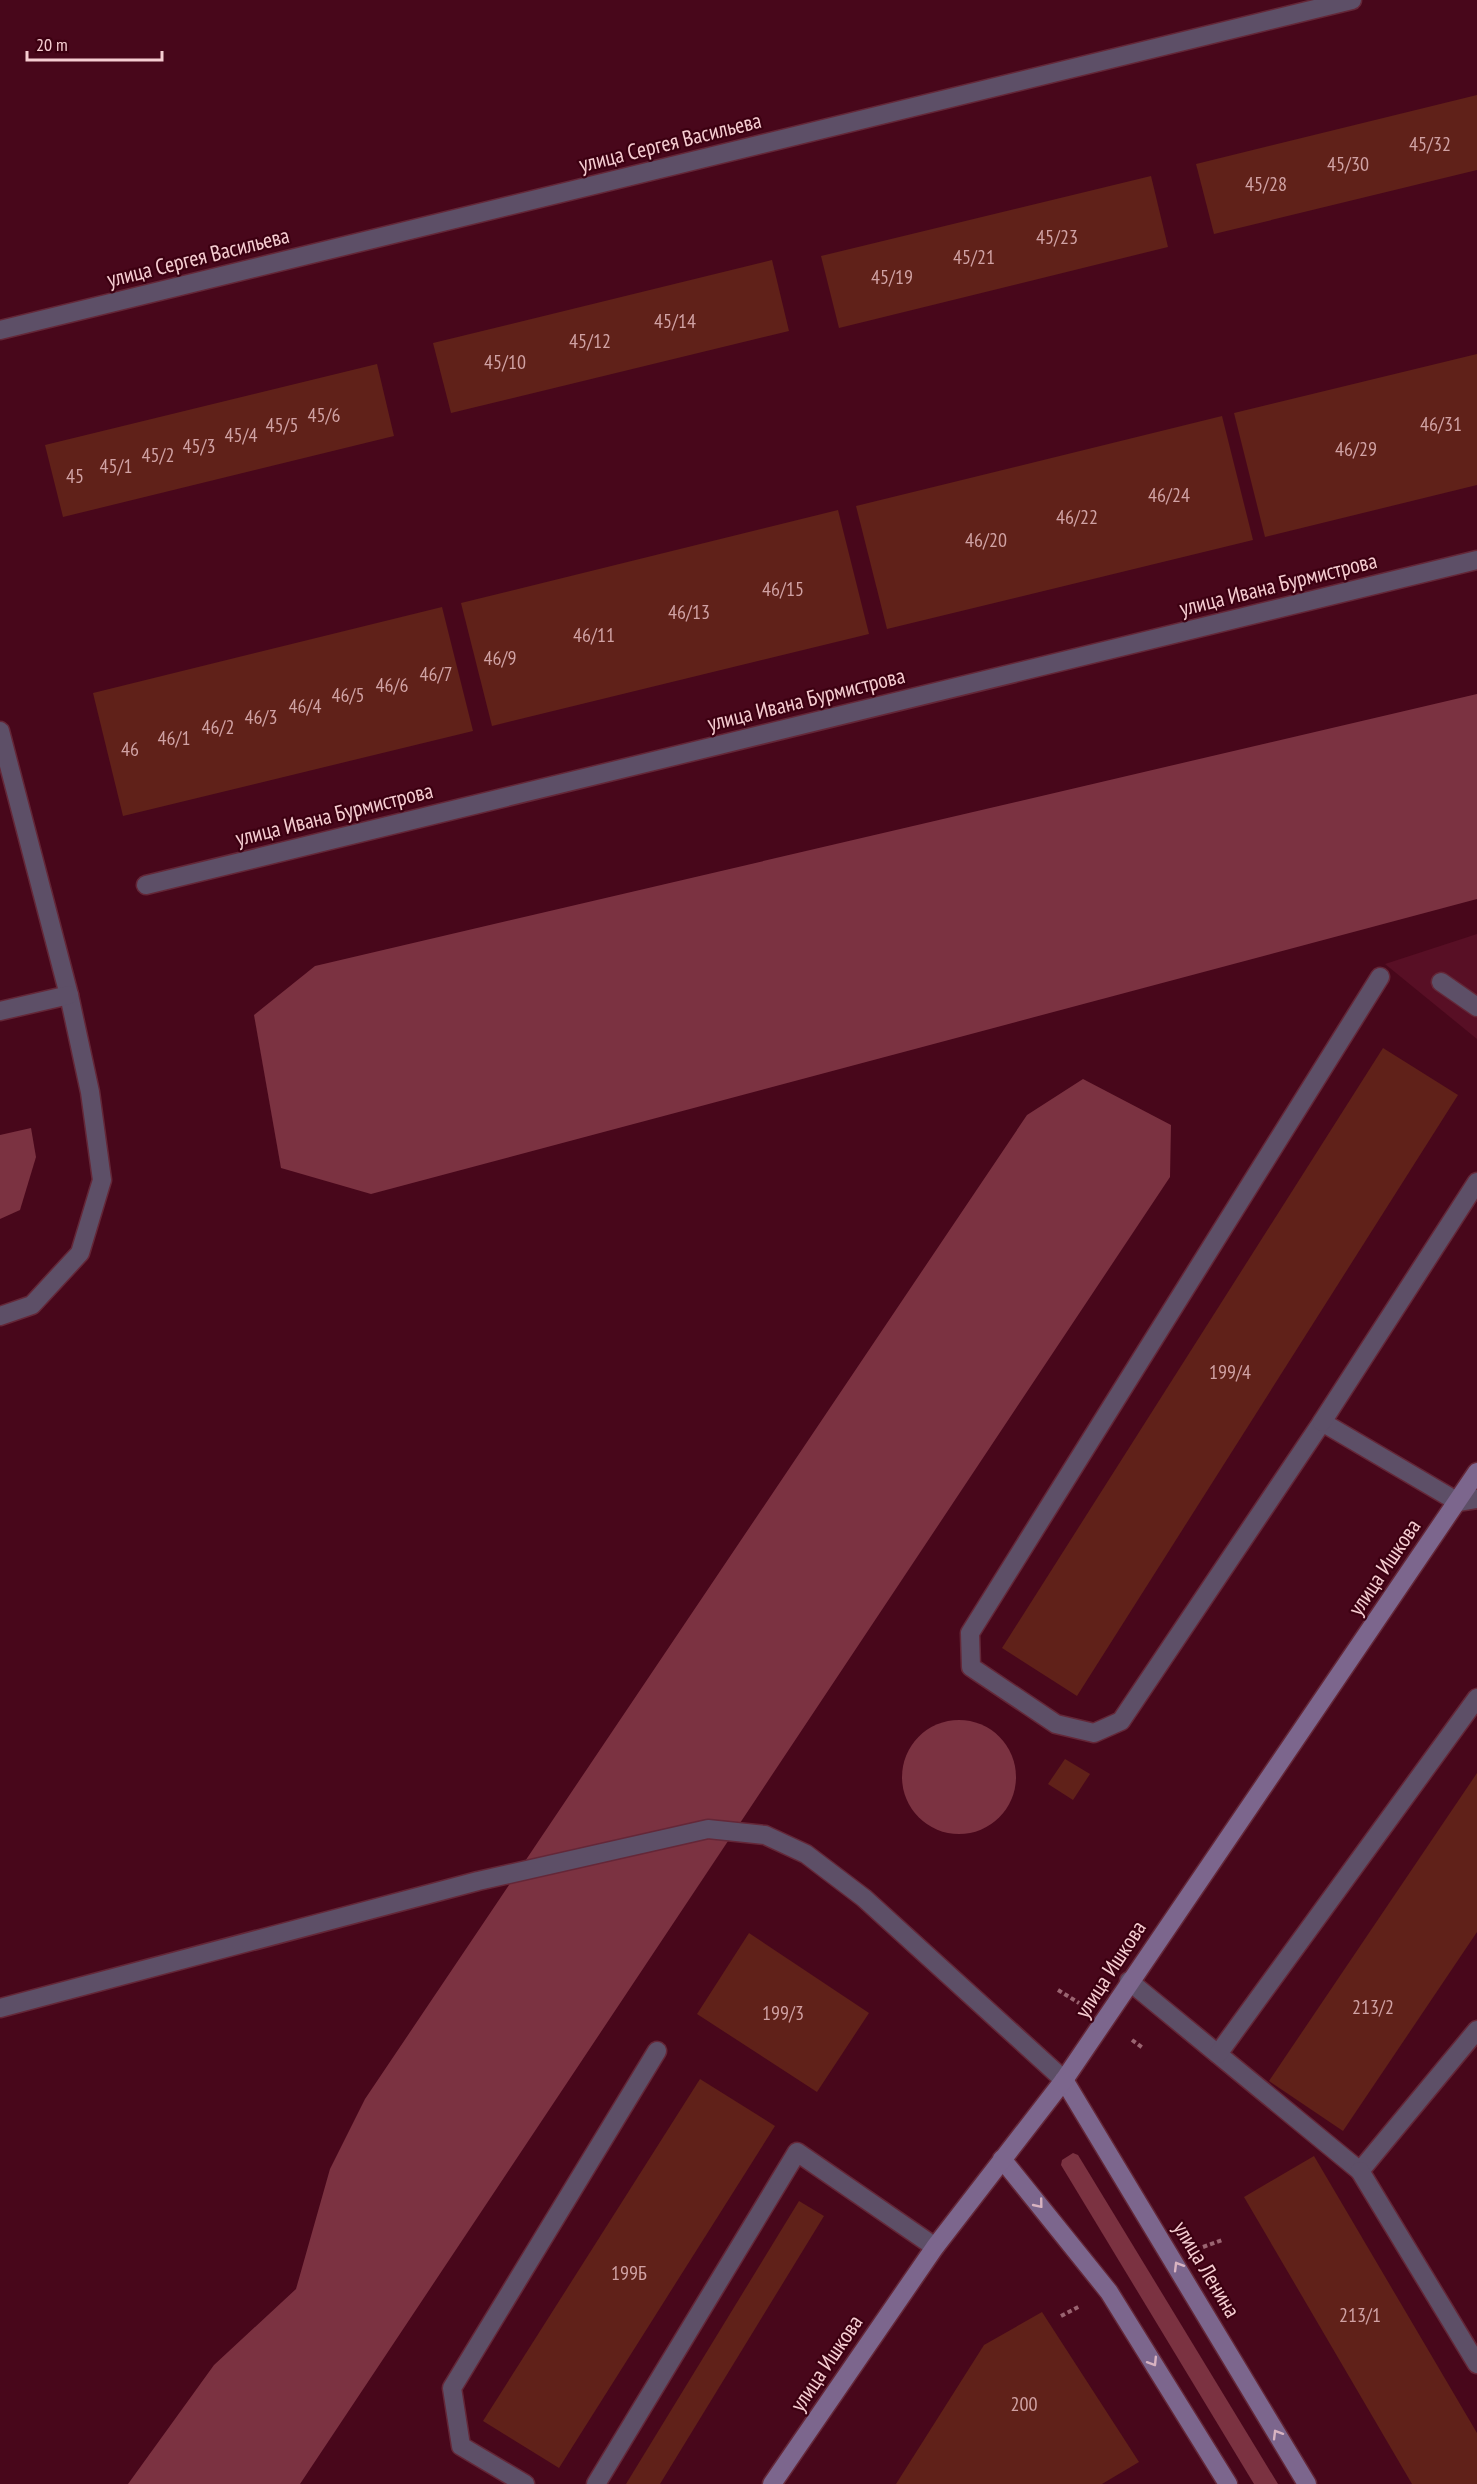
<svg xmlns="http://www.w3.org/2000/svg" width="1477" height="2484" font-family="'PT Sans Narrow',sans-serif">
<rect width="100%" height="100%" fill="#48071b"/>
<path fill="#580f25" d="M1477 934V1039L1385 964Z"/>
<g fill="#7b3241">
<path d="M1477 694V899L371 1194 281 1168 254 1015 315 966Z"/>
<path d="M1083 1079 1171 1125 1170 1177 300 2484H128L214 2365 296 2289 330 2169 365 2099 1027 1115Z"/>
<path d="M31 1128 36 1157 20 1210 0 1219V1135Z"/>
<circle cx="959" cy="1777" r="57"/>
<path d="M1073 2153 1078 2155 1278 2484H1254L1061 2165 1062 2160Z"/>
</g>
<g fill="#602119">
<path d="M1477 95V170L1214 234 1196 164Z"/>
<path d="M1151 176 1168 247 839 328 821 256Z"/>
<path d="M772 260 789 331 451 413 433 343Z"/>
<path d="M1477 354V485L1265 537 1234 413Z"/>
<path d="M377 364 394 436 63 517 45 445Z"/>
<path d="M1222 416 1253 540 887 629 856 506Z"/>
<path d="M838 510 869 634 492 726 461 603Z"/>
<path d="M442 607 473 731 123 816 93 693Z"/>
<path d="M1383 1048 1458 1095 1077 1696 1002 1648Z"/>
<path d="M1065 1759 1090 1774 1073 1800 1048 1784Z"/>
<path d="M1477 1773V1932L1343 2131 1269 2081Z"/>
<path d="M749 1933 869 2013 817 2092 697 2014Z"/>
<path d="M700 2079 775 2126 559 2468 483 2421Z"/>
<path d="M1314 2156 1477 2433V2484H1412L1244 2197Z"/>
<path d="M799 2201 824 2216 660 2484H626Z"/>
<path d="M1042 2312 1139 2462 1102 2484H896L984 2345Z"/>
</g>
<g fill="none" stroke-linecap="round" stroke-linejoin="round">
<g stroke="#642738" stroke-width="21">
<g id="lane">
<path d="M1380 977 970 1633 971 1667 1056 1724 1094 1733 1121 1721 1322 1422 1458 1502"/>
<path d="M1441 982 1477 1007"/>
<path d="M1322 1422 1477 1182"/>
<path d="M1129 1981 1360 2171 1477 2030"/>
<path d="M0 2008 478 1881 708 1829 765 1835 806 1854 864 1898 1064 2080"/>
<path d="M1218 2054 1477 1698"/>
<path d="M1360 2171 1477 2364"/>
<path d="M525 2484 461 2446 452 2388 657 2051"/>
<path d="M596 2484 797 2152 935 2247"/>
</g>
</g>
<g stroke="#642738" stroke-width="21">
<g id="street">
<path d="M0 330 1352 0"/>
<path d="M0 731 69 995 90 1092 102 1180 80 1253 32 1305 0 1316"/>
<path d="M146 885 1477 560"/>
<path d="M0 1011 69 995"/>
<path d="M1458 1502 1477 1499"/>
</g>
</g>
<g stroke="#642738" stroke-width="21">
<g id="secondary">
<path d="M1064 2080 1307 2484"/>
<path d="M1002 2159 1109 2292 1228 2484"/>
<path d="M772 2484 935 2247 1064 2080 1477 1472"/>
</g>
</g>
<g stroke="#9a6471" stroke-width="4" stroke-dasharray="4.5 3" stroke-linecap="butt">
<path d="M1058 1990 1079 2003"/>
<path d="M1132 2040 1143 2048"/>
<path d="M1203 2247 1222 2240"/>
<path d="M1061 2316 1080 2306"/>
</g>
<use href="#lane" stroke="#5d4f67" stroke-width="18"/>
<use href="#street" stroke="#5d4f67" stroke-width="18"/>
<use href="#secondary" stroke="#7c668d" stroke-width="18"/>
</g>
<defs><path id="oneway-chevron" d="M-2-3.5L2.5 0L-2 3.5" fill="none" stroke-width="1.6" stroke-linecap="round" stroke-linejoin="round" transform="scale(1.5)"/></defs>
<g stroke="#d8b3c1">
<use href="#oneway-chevron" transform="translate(1039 2204) rotate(51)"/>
<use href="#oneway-chevron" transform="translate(1178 2266) rotate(-121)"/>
<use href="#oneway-chevron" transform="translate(1153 2362) rotate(58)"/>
<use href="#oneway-chevron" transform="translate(1277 2434) rotate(-121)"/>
</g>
<g text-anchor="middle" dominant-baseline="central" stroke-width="4.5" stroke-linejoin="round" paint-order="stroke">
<g font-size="20" fill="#d0a2a4">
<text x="1430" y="144">45/32</text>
<text x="1348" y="164">45/30</text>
<text x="1266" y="184">45/28</text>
<text x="1057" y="237">45/23</text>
<text x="974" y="257">45/21</text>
<text x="892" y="277">45/19</text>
<text x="675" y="321">45/14</text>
<text x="590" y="341">45/12</text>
<text x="505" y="362">45/10</text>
<text x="324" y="415">45/6</text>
<text x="1441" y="424">46/31</text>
<text x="282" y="425">45/5</text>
<text x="241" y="435">45/4</text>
<text x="199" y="446">45/3</text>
<text x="1356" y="449">46/29</text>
<text x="158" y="455">45/2</text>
<text x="116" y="466">45/1</text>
<text x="75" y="476">45</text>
<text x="1169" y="495">46/24</text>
<text x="1077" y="517">46/22</text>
<text x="986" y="540">46/20</text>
<text x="783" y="589">46/15</text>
<text x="689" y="612">46/13</text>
<text x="594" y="635">46/11</text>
<text x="500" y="658">46/9</text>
<text x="436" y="674">46/7</text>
<text x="392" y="685">46/6</text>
<text x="348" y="695">46/5</text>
<text x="305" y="706">46/4</text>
<text x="261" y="717">46/3</text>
<text x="218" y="727">46/2</text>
<text x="174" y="738">46/1</text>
<text x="130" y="749">46</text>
<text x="1230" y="1372">199/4</text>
<text x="1373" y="2007">213/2</text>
<text x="783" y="2013">199/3</text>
<text x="629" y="2273">199Б</text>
<text x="1360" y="2315">213/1</text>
<text x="1024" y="2404">200</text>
</g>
<g font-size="22" fill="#f6cdd2" stroke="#3c0011">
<text transform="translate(670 142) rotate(-14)">улица Сергея Васильева</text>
<text transform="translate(198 257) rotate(-14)">улица Сергея Васильева</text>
<text transform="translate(1278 584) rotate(-14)">улица Ивана Бурмистрова</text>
<text transform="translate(806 699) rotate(-14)">улица Ивана Бурмистрова</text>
<text transform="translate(334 814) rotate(-14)">улица Ивана Бурмистрова</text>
<text transform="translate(1384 1567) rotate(-56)">улица Ишкова</text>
<text transform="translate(1110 1969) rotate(-57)">улица Ишкова</text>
<text transform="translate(1207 2269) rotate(59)">улица Ленина</text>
<text transform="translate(826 2363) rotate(-56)">улица Ишкова</text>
</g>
</g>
<path d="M27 51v9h135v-9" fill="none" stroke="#f6cdd2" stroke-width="3"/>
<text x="36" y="51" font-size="18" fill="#f6cdd2" stroke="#3c0011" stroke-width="4.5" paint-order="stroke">20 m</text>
</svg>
